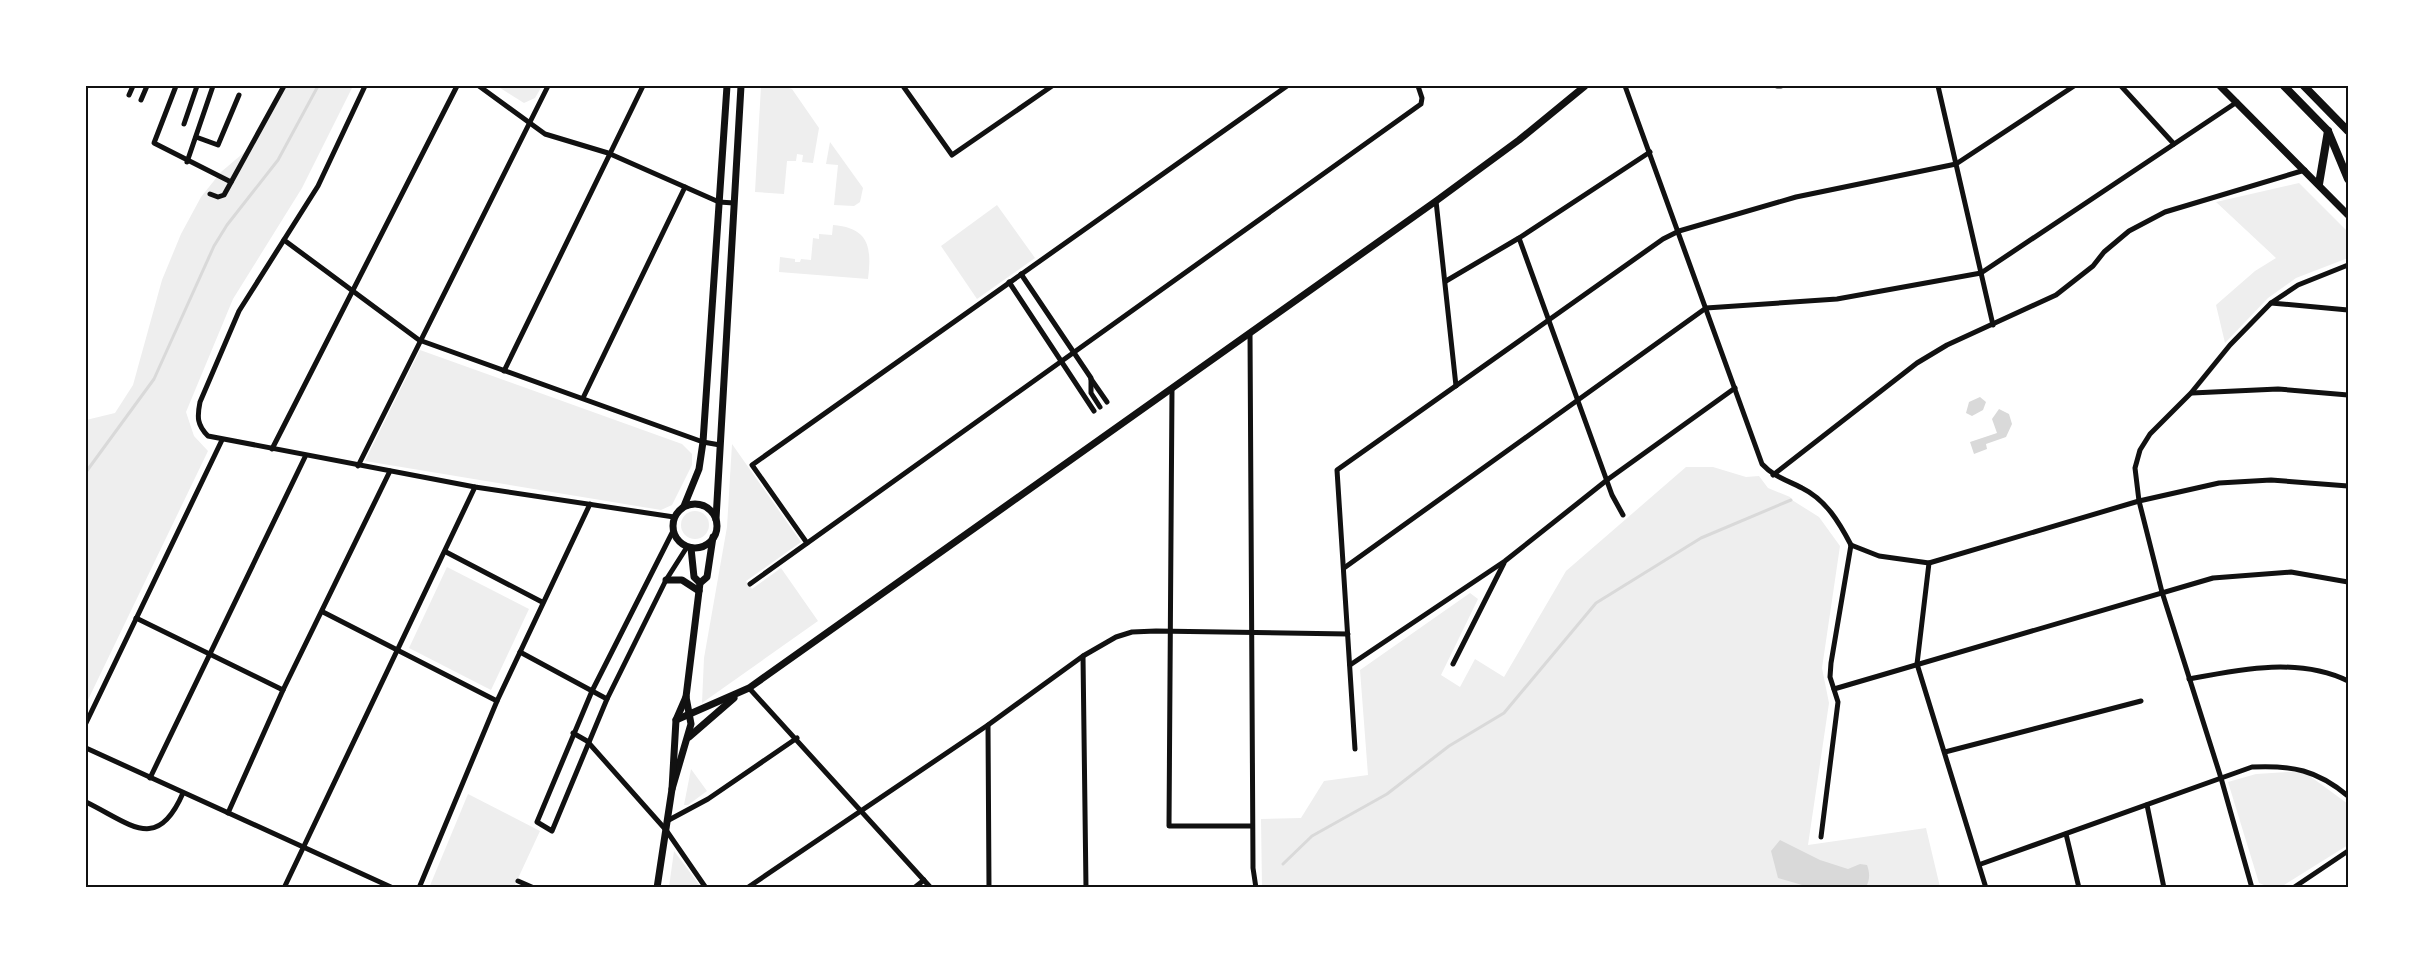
<svg xmlns="http://www.w3.org/2000/svg" width="2434" height="973" font-family="Poppins,sans-serif">
<rect width="100%" height="100%" fill="#fff"/>
<g fill="#eee">
<path d="M286 86H353L302 188 233 299 186 412 194 436 208 451 86 704V420L115 413 133 385 162 280 181 234 201 197 221 172 247 150Z"/>
<path d="M497 86H542L535 98 524 103Z"/>
<path d="M761 86H782L792 89 819 128 813 163 802 162 803 155 797 154 796 161H787L784 194 755 192Z"/>
<path d="M830 142 863 188 860 202 854 206 834 205 838 165 826 164Z"/>
<path d="M2299 183 2348 232V258L2296 278 2268 298 2225 343 2216 305 2255 271 2276 258 2216 202Z"/>
<path d="M997 205 1035 258 977 299 941 246Z"/>
<path d="M833 225C869 228 872 247 868 279L779 272 780 257 795 259V262H800L801 259 811 260 813 238 819 239V234L832 235Z"/>
<path d="M420 350 682 444 692 454V465L672 505 661 510 365 461Z"/>
<path d="M732 444 801 542 746 581 752 589 781 568 818 621 702 703 704 658 727 527Z"/>
<path d="M1686 467H1713L1746 477 1759 476 1768 488 1790 497 1792 500 1819 517 1840 546 1822 668 1829 703 1808 845 1926 828 1940 887H1262L1261 819 1301 818 1324 781 1368 775 1360 670 1470 593 1478 599 1441 675 1460 687 1475 659 1504 677 1566 571Z"/>
<circle cx="695" cy="525" r="14"/>
<path d="M447 567 529 609 491 690 409 648Z"/>
<path d="M691 769 707 791 688 805H684Z"/>
<path d="M2303 771 2348 804V845L2281 887H2269L2259 883 2228 782 2256 774Z"/>
<path d="M468 794 540 831 514 887 429 888Z"/>
<path d="M674 851 701 887H669Z"/>
</g>
<g fill="#d9d9d9">
<path d="M1980 397 1986 402 1983 410 1972 416 1966 413 1969 402Z"/>
<path d="M1999 409 2009 414 2012 424 2006 437 1986 444 1987 449 1974 454 1970 442 1997 433 1992 419Z"/>
<path d="M1780 840 1820 860 1848 869 1860 864 1867 865C1870 873 1870 880 1866 887H1809L1778 878 1771 851Z"/>
</g>
<g fill="none" stroke-linecap="round" stroke-linejoin="round">
<g stroke="#d9d9d9" stroke-width="3">
<path d="M86 472 154 379 214 246 227 225 278 160 318 86"/>
<path d="M1283 864 1312 836 1387 794 1449 746 1504 713 1596 603 1701 538 1791 500"/>
</g>
<g stroke="#111" stroke-width="5">
<path d="M176 86 154 143 231 182"/>
<path d="M365 86 318 186 239 311 200 402C197 417 197 425 208 436L475 487 674 517"/>
<path d="M479 86 545 134 608 153 719 202 734 203"/>
<path d="M903 86 952 155 1052 86"/>
<path d="M1625 86 1762 464C1774 477 1787 480 1802 488 1826 500 1839 522 1851 545"/>
<path d="M1777 86H1781"/>
<path d="M1938 86 1993 325"/>
<path d="M2121 86 2174 144"/>
<path d="M129 95 133 86"/>
<path d="M141 100 147 86"/>
<path d="M184 124 197 86"/>
<path d="M196 137 218 145 239 95"/>
<path d="M187 162 213 86"/>
<path d="M210 194 218 197 224 195 284 86"/>
<path d="M1436 201 1456 386"/>
<path d="M1519 238 1612 495 1623 515"/>
<path d="M284 240 419 340 703 442 720 445"/>
<path d="M1021 274 1091 378V393L1100 407"/>
<path d="M1446 281 1519 238 1650 152"/>
<path d="M1009 282 1094 411"/>
<path d="M2271 303 2348 310"/>
<path d="M1250 332 1253 868 1256 888"/>
<path d="M504 371 643 86"/>
<path d="M1091 379 1107 402"/>
<path d="M1172 388 1169 826H1252"/>
<path d="M2192 393 2278 389 2348 395"/>
<path d="M583 398 685 187"/>
<path d="M272 449 457 86"/>
<path d="M358 466 548 86"/>
<path d="M1773 475 1917 363 1947 345 2056 295 2093 266 2104 252 2129 231 2165 212 2305 170"/>
<path d="M673 531 592 691 537 822 552 831 607 699 666 580 687 547"/>
<path d="M807 543 752 465 1287 86"/>
<path d="M1851 545 1879 556 1929 563 2139 501 2219 483 2271 480 2348 486"/>
<path d="M446 552 542 602"/>
<path d="M1929 563 1917 664 1986 888"/>
<path d="M1344 568 1706 308 1837 299 1981 273 2237 102"/>
<path d="M750 584 1421 104 1422 98 1418 86"/>
<path d="M323 612 497 701"/>
<path d="M136 618 283 690"/>
<path d="M520 652 607 699"/>
<path d="M1083 656 1086 888"/>
<path d="M1453 664 1504 563"/>
<path d="M1350 665 1505 561 1607 480 1735 388"/>
<path d="M2189 679C2241 669 2299 657 2348 681"/>
<path d="M749 688 931 888"/>
<path d="M1834 689 2213 578 2291 572 2348 582"/>
<path d="M86 723 222 440"/>
<path d="M988 725 989 888"/>
<path d="M573 733 587 741 666 830 706 888"/>
<path d="M86 748 393 888"/>
<path d="M1355 749 1337 470 1663 239 1679 231 1796 197 1956 164 2074 86"/>
<path d="M1945 752 2141 701"/>
<path d="M150 778 305 457"/>
<path d="M86 802C131 824 157 853 183 793"/>
<path d="M2147 805 2164 888"/>
<path d="M228 813 283 690 390 471"/>
<path d="M667 821 708 799 797 738"/>
<path d="M2066 834 2079 888"/>
<path d="M1821 837 1838 702 1830 677 1831 663 1851 545"/>
<path d="M1981 864 2252 767C2292 765 2317 770 2348 796"/>
<path d="M518 881 534 888"/>
<path d="M284 888 475 487"/>
<path d="M419 888 497 701 590 504"/>
<path d="M747 888 988 725 1083 656 1116 637 1132 632 1156 631 1348 634"/>
<path d="M914 888 924 880"/>
<path d="M2252 888 2221 778 2162 592 2139 501 2135 468 2140 450 2150 434 2191 393 2230 345 2271 303 2298 285 2348 265"/>
<path d="M2293 888 2348 851"/>
</g>
<g stroke="#111" stroke-width="7">
<path d="M2220 86 2348 215"/>
<circle cx="695" cy="526" r="22"/>
<path d="M684 506 699 469 703 442 727 86"/>
<path d="M716 519 741 86"/>
<path d="M691 548 694 577 700 583"/>
<path d="M666 580H682L699 591"/>
<path d="M676 720 749 688 1436 201 1519 140 1585 86"/>
<path d="M689 737 734 698"/>
<path d="M672 789 691 724 686 697 700 583 707 577 713 537"/>
<path d="M657 888 672 789 676 720 686 697"/>
</g>
<g stroke="#111" stroke-width="8">
<path d="M2284 86 2328 131 2348 179"/>
<path d="M2304 86 2348 131"/>
<path d="M2319 184 2328 131"/>
</g>
</g>
<rect width="2434" height="973" fill="none" stroke="#ffffff" stroke-width="174"/>
<rect x="87" y="87" width="2260" height="799" fill="none" stroke="#111" stroke-width="2"/>
</svg>
